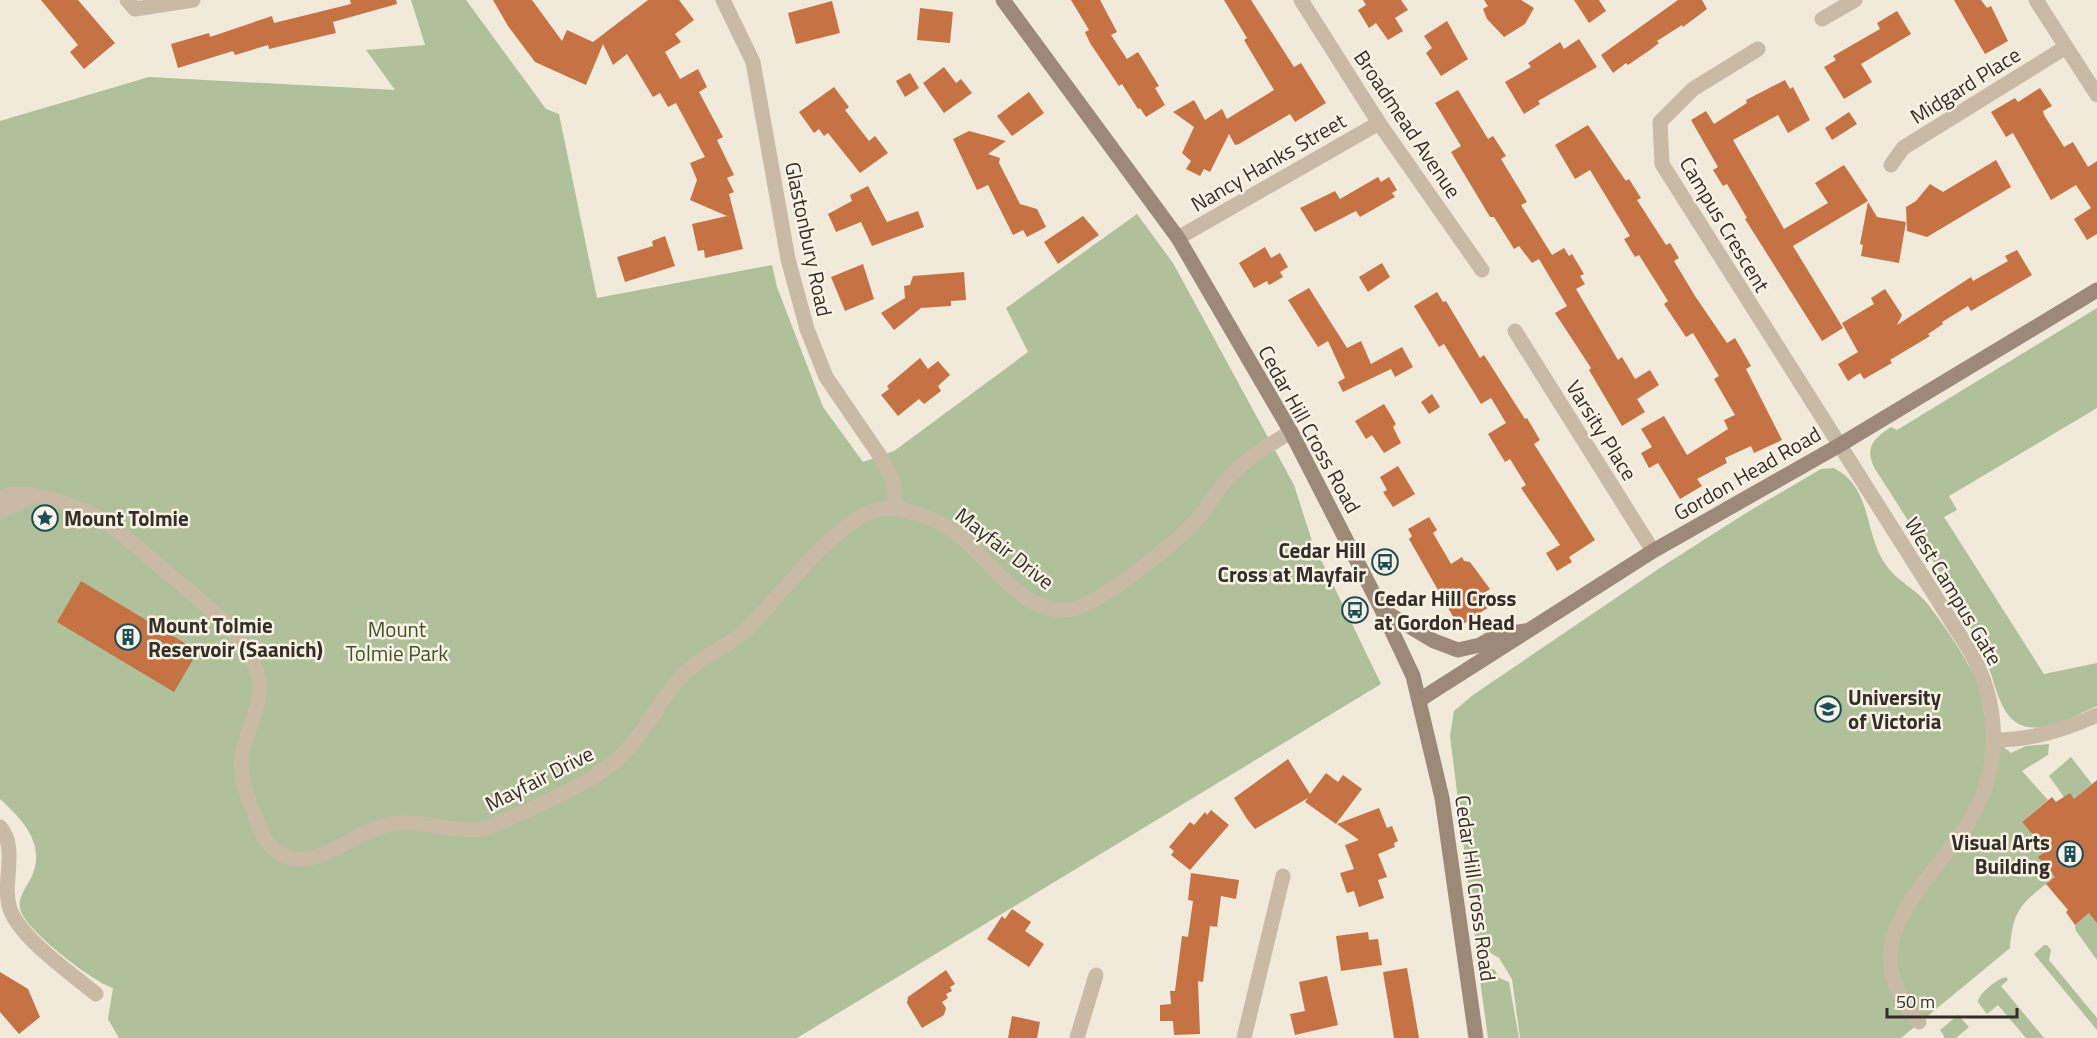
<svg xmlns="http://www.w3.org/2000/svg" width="2097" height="1038" font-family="'Titillium Web',sans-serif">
<rect width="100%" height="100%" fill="#f1e9da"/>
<g fill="#afc09a">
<path d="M411 0H466L546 109 559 114 597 298 772 265 777 287 823 407 863 462 894 451 1028 352 1006 308 1137 214 1173 263 1294 485 1312 541 1381 684 797 1038H119L108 1019 113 988C93 982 22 928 20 908 18 897 26 888 31 878 47 845 23 820 0 799V121L149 77 395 90 366 50 425 45Z"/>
<path d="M2097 308V408L1949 496 1957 510 1944 517 2044 674 2097 663V706C2076 715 2041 736 2019 724 1998 713 1995 680 1986 660 1955 592 1916 533 1875 469 1864 448 1873 439 1891 427L1897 430Z"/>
<path d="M1834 468C1872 488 1864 531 1884 562 1896 582 1918 589 1930 607 1946 628 1963 653 1975 677 1983 693 1983 717 1989 730 1992 738 2004 747 2011 753L2026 746 2049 744 2048 755 2022 771 2048 800 2022 822 2046 851 2039 857 2055 877C2023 902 2013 907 2010 948L1901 1038H1520L1512 979 1499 958 1476 944 1450 736 1454 711 1473 695 1663 566 1746 513 1821 469Z"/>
<path d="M2071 757 2092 784 2074 799 2064 797 2049 776Z"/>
<path d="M2089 913 2097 921V960L2076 931 2075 925Z"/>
<path d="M2044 945H2047L2051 950 2049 960 2097 1018V1030L2034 954Z"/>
<path d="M1478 965 1495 970 1499 978 1509 982 1519 1038H1488Z"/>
<path d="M2006 977 2008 980 2001 986 2044 1038H2026L1998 1005 1987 1014 1978 1002C1979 993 1997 979 2006 977Z"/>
<path d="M1958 1015 1969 1027 1956 1038H1945L1940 1030Z"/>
</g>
<g fill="#c57245">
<path d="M41 0H78L115 43 84 69 70 52 78 45Z"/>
<path d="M350 0H396L397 4 333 22 336 33 269 49 268 45 235 55 233 51 178 68 171 44 209 33 210 37 272 16 274 23 351 4Z"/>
<path d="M493 0H532L562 41 567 30 593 42 648 0H679L694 20 675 34 681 42 665 52 680 79 698 69 707 87 699 92 723 137 717 140 734 175 727 178 734 192 729 194 743 249 705 258 704 250 698 251 692 224 727 216 690 200 697 180 690 163 705 157 676 103 668 107 660 93 653 97 627 54 613 65 603 44 586 85 535 62 508 26Z"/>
<path d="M1071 0H1100L1117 32 1111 35 1127 59 1138 52 1159 86 1155 88 1165 105 1146 117 1140 108 1138 109 1122 84 1119 86 1090 43 1085 32 1089 30Z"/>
<path d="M1224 0H1251L1294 67 1301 63 1326 103 1295 122 1290 114 1239 144 1235 145 1229 134 1210 172 1204 169 1200 176 1186 169 1191 161 1182 153 1194 127 1173 112 1194 100 1205 120 1222 109 1227 119 1274 90 1244 40 1247 38Z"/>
<path d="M1363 0H1401L1408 10 1395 18 1403 31 1388 40 1376 23 1369 28 1358 10 1366 5Z"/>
<path d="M1484 0H1521L1534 8 1525 24 1504 37 1487 19 1483 9 1488 6Z"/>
<path d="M1574 0H1599L1606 11 1589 23Z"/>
<path d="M1678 0H1702L1707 9 1683 27 1682 25 1657 41 1659 43 1650 50 1628 65 1626 63 1613 73 1601 55Z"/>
<path d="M1954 0H1981L1987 8 1991 6 2008 41 1985 54Z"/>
<path d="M832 1 840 33 796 44 788 13Z"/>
<path d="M920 8 953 12 950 43 917 40Z"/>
<path d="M1897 11 1911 34 1861 64 1872 82 1844 99 1824 67 1836 60 1833 56 1880 29 1877 23Z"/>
<path d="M1447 21 1468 59 1441 76 1426 53 1432 48 1424 36Z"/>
<path d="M1579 39 1597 67 1538 101 1540 104 1524 114 1505 82 1531 67 1528 63 1560 42 1564 49Z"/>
<path d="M944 67 956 83 961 79 972 93 944 113 923 83Z"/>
<path d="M910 73 919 88 905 97 896 81Z"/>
<path d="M1785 80 1790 89 1793 87 1810 120 1788 133 1778 115 1733 140 1784 229 1828 203 1815 183 1844 165 1868 201 1793 246 1843 328 1822 341 1745 219 1747 218 1727 184 1723 186 1713 170 1718 167 1691 120 1706 111 1714 124 1747 103 1746 100Z"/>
<path d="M834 87 849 107 845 110 869 141 875 136 888 153 860 173 828 133 824 136 819 129 814 133 799 112Z"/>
<path d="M2040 88 2052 106 2043 111 2044 115 2064 147 2073 142 2088 167 2097 161V234L2087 240 2074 219 2091 208 2076 185 2051 200 2013 133 2006 137 1991 112 2015 98 2018 102Z"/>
<path d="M1458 90 1488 139 1493 136 1506 156 1501 159 1527 202 1521 205 1552 255 1564 248 1569 256 1572 254 1584 274 1580 276 1585 284 1576 289 1618 360 1622 357 1635 379 1650 370 1659 385 1637 399 1645 412 1622 426 1589 370 1591 368 1555 313 1567 306 1539 259 1532 263 1519 246 1514 249 1494 217H1490L1451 152 1461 146 1435 103Z"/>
<path d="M1029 92 1044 113 1012 136 997 116Z"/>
<path d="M1849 112 1857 124 1832 140 1825 128Z"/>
<path d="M1588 125 1617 168 1626 181 1629 179 1641 198 1637 200 1666 245 1670 243 1679 258 1674 261 1695 296 1727 343 1735 338 1751 366 1746 369 1782 440 1754 453 1751 446 1725 458 1727 463 1697 479 1702 486 1680 499 1658 463 1649 468 1641 453 1652 447 1641 429 1664 416 1687 455 1728 429 1724 420 1735 415 1714 379 1719 376 1693 333 1686 337 1664 304 1668 301 1639 255 1635 257 1624 239 1630 236 1590 170 1575 179 1555 145Z"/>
<path d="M969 131 1006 141 988 154 1000 158 999 163 1020 204 1037 209 1046 227 1027 237 1023 230 1013 235 988 185 977 190 953 139Z"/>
<path d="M1996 160 2011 187 1927 237 1907 231 1906 207 1916 201 1930 184 1943 192Z"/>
<path d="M1378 177 1381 182 1389 177 1397 190 1392 193 1395 197 1360 217 1356 211 1315 232 1300 208 1335 191 1340 199Z"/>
<path d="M868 186 887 222 918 211 924 227 872 246 861 222 836 232 828 214 852 201 850 195Z"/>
<path d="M1868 202 1877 217 1906 222 1899 263 1861 256 1863 245 1860 244Z"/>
<path d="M1083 216 1099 235 1058 264 1044 242Z"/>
<path d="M665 236 675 266 625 282 617 257 653 246 652 241Z"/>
<path d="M1265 247 1271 258 1280 253 1288 267 1280 272 1283 277 1269 285 1267 281 1254 288 1239 263Z"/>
<path d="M2017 250 2032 275 1971 311 1968 306 1942 322 1943 324 1928 334 1930 336 1890 360 1892 363 1864 379 1860 373 1848 381 1838 364 1858 352 1842 323 1874 304 1871 298 1885 289 1902 315 1897 325 1971 277 1973 281 2008 261 2005 256Z"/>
<path d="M1382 263 1390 277 1368 292 1359 277Z"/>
<path d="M863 264 874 299 845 311 831 277Z"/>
<path d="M964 272 966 300 951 301V306L921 308 894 330 881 313 905 298 904 286 910 285 913 276Z"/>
<path d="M1309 288 1347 348 1361 341 1371 364 1402 347 1413 367 1395 377 1391 369 1343 392 1338 382 1345 378 1328 341 1318 347 1288 300Z"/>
<path d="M1437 292 1443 302 1446 301 1480 358 1484 355 1525 419 1527 418 1540 440 1534 444 1595 540 1569 557 1572 562 1557 571 1546 553 1560 545 1521 488 1526 485 1510 459 1505 462 1488 434 1506 423 1491 398 1481 404 1444 344 1439 347 1414 306Z"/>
<path d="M920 358 928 369 938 361 950 375 938 386 941 391 924 404 919 399 898 416 881 395 889 389 887 386Z"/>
<path d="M1432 394 1440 407 1429 414 1421 402Z"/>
<path d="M1384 404 1396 424 1393 427 1401 443 1384 453 1372 435 1366 439 1355 421Z"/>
<path d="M1398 466 1415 494 1393 507 1383 492 1387 490 1380 477Z"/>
<path d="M1429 517 1437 530 1433 533 1451 564 1462 557 1464 561 1470 562 1490 589 1481 595 1489 607 1462 625 1457 618 1455 620 1409 539 1412 536 1408 529Z"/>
<path d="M81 581 198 651 174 692 57 622Z"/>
<path d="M1288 759 1310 794 1326 773 1338 782 1343 775 1362 789 1336 824 1305 802 1308 798 1255 829 1247 819 1234 798Z"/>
<path d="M2097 780V923L2089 913 2075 925 2066 912 2068 910 2046 884 2055 877 2038 857 2046 851 2022 822 2052 797 2056 802 2070 793 2074 799Z"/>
<path d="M1379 808 1387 828 1392 826 1398 841 1394 843 1395 847 1378 854 1387 877 1378 880 1384 898 1359 907 1354 891 1347 893 1340 873 1354 869 1345 845 1359 840 1337 824Z"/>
<path d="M1211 810 1229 825 1190 870 1171 855 1174 851 1169 847 1190 822 1194 825 1205 812 1207 815Z"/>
<path d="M1191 873 1239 880 1236 899 1221 896 1217 927 1210 926 1203 982 1198 981 1200 1034 1174 1035 1173 1021H1160V1005L1171 1004 1170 991H1175L1182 936 1188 937 1193 901 1188 900Z"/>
<path d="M1012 909 1031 922 1025 931 1044 944 1029 967 987 939 1002 916 1005 919Z"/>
<path d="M1368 932 1369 940 1378 939 1382 965 1341 971 1336 936Z"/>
<path d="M1407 968 1419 1038H1394L1383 972Z"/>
<path d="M946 970 955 984 950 987 952 991 946 994 948 998 942 1002 946 1008 944 1015 922 1028 907 1003 908 997Z"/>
<path d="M0 972 28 989 40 1017 19 1034 0 1012Z"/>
<path d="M1327 976 1338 1025 1295 1035 1290 1014 1305 1011 1299 982Z"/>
<path d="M1012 1016 1040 1022 1037 1038H1008Z"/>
</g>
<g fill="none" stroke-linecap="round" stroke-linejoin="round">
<g stroke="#c9baa6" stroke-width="15">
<path d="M127 0 135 9 193 0"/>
<path d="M723 0 753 62 788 259 807 329 826 377 882 459 893 480 896 508"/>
<path d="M1301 0 1379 123 1482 270"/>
<path d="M2036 0 2097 95"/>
<path d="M1822 19 1855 0"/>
<path d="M1758 49 1693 89 1660 122 1662 164 1970 651C1999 702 2002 761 1974 813 1935 883 1844 938 1919 1022"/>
<path d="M1891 165 1903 148 2066 47"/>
<path d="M1178 238 1379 123"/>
<path d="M1515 331 1653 551"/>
<path d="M0 498C23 486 77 505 99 518 122 531 142 552 163 569 189 592 222 615 242 643 250 653 255 663 258 675 265 701 246 729 242 754 239 776 247 796 255 816 260 830 266 845 279 853 310 874 350 836 379 827 415 815 449 834 486 829 526 810 591 786 622 755 646 731 660 698 684 674 702 655 729 647 747 629 785 592 822 535 870 512 883 507 897 508 910 512 929 516 946 525 961 537 992 562 1026 619 1073 609 1101 603 1173 545 1194 523 1208 508 1217 489 1232 474 1249 457 1270 444 1291 432"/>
<path d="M0 512 32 496"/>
<path d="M1994 740C2032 740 2063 730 2097 715"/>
<path d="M0 827C19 849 1 883 10 909 21 939 71 973 96 994"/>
<path d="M1077 1038 1096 975"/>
<path d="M1244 1038 1283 876"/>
</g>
<g stroke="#9d8978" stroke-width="15">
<path d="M1003 0 1178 238 1291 432 1382 610 1413 676 1442 798 1476 1038"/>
<path d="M1382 610 1434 641 1458 650 1480 645 1497 635 1525 631"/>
<path d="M1421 699 1653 551 1838 446 2097 290"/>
</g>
</g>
<defs>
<g id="sight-ring" transform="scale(1.35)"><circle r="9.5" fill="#f9f3e6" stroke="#1d4c56" stroke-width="1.5"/><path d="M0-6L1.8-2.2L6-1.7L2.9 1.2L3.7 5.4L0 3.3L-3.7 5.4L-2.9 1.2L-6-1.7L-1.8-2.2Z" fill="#1d4c56"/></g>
<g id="bus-ring" transform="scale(1.35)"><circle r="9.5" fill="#f9f3e6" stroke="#1d4c56" stroke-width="1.5"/><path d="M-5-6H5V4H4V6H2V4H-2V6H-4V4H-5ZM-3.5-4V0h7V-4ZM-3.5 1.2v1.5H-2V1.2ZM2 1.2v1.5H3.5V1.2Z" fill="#1d4c56"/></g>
<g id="building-ring" transform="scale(1.35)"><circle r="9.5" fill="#f9f3e6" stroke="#1d4c56" stroke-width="1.5"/><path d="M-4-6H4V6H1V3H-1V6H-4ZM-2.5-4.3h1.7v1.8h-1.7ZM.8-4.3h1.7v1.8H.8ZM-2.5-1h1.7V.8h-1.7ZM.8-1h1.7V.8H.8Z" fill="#1d4c56"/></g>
<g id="university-ring" transform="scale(1.35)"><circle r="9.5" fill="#f9f3e6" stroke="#1d4c56" stroke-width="1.5"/><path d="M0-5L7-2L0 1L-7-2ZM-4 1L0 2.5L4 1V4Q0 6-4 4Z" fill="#1d4c56"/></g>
</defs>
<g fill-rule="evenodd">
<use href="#sight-ring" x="45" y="518"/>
<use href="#bus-ring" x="1385" y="562"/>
<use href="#bus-ring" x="1355" y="610"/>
<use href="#building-ring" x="128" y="637"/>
<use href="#university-ring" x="1828" y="709"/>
<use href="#building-ring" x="2070" y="854"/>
</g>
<g text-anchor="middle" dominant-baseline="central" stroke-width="5" stroke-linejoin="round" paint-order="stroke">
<g font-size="21" fill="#352d27" stroke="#f9f3e6">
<text transform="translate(1965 85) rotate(-32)">Midgard Place</text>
<text transform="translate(1408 124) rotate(56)">Broadmead Avenue</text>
<text transform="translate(1268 162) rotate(-30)">Nancy Hanks Street</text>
<text transform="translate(1725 224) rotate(59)">Campus Crescent</text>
<text transform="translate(809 239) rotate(78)">Glastonbury Road</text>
<text transform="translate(1310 429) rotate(61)">Cedar Hill Cross Road</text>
<text transform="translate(1602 430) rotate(58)">Varsity Place</text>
<text transform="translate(1747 473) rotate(-30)">Gordon Head Road</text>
<text transform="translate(1005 548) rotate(38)">Mayfair Drive</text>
<text transform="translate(1954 591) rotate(59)">West Campus Gate</text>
<text transform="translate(539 778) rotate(-27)">Mayfair Drive</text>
<text transform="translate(1476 888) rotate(82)">Cedar Hill Cross Road</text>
</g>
<g font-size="21" font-weight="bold" fill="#352d27" stroke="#f9f3e6" text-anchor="start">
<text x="64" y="518">Mount Tolmie</text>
<text x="1366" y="550" text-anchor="end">Cedar Hill<tspan x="1366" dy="24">Cross at Mayfair</tspan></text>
<text x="1374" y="598">Cedar Hill Cross<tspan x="1374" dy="24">at Gordon Head</tspan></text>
<text x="148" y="625">Mount Tolmie<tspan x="148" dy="24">Reservoir (Saanich)</tspan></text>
<text x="1848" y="697">University<tspan x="1848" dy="24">of Victoria</tspan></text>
<text x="2050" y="842" text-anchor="end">Visual Arts<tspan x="2050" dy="24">Building</tspan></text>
</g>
<g font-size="21" fill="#40532b" stroke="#f9f3e6">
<text x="397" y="629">Mount<tspan x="397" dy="24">Tolmie Park</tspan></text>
</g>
</g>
<path d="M1887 1008v9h130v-9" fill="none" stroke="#352d27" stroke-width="3"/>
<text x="1896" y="1008" font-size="18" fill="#352d27" stroke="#f9f3e6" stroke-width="4.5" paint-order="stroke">50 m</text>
</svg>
